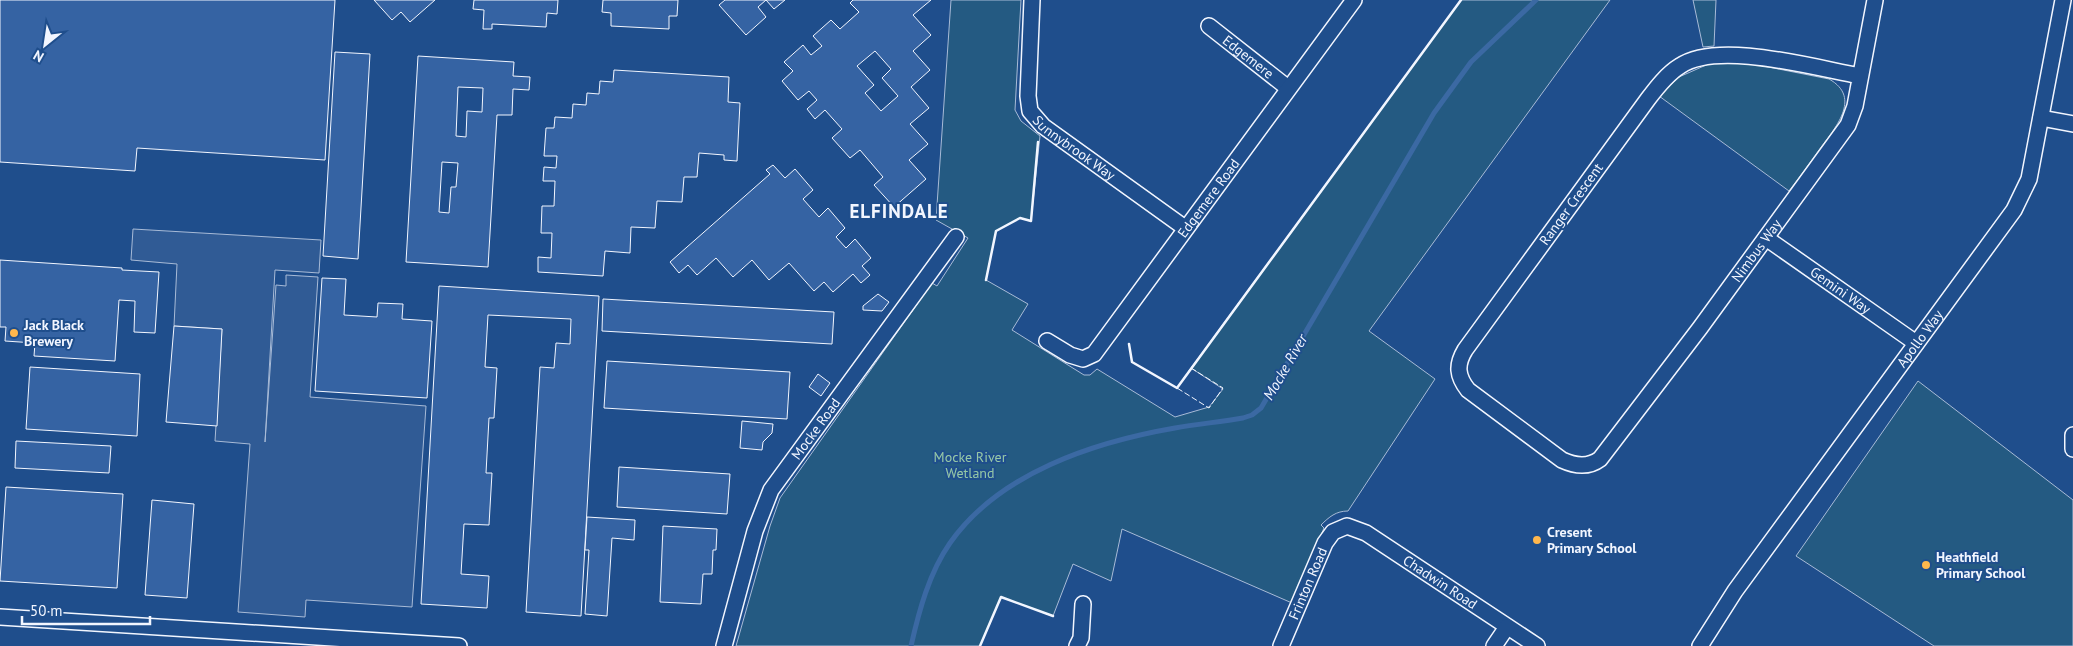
<svg xmlns="http://www.w3.org/2000/svg" width="2073" height="646" font-family="'PT Sans',sans-serif">
<rect width="100%" height="100%" fill="#1f4e8c"/>
<g fill="#245a82" stroke="#a8bbd7">
<path d="M951 0H1021L1015 110 1021 121 1040 136 1031 221 1020 218 996 231 986 280 1028 304 1012 330 1084 375H1090L1097 369 1175 417 1209 407 1223 389 1191 368 1461 0H1610L1369 331 1435 379 1348 511C1336 511 1329 517 1321 525L1324 528 1292 603 1122 529 1111 581 1073 564 1053 616 1001 597 980 646H736L770 526 780 498 932 283 937 286 968 238 936 220Z"/>
<path d="M1693 0H1716L1714 46 1703 47Z"/>
<path d="M1713 62H1743L1829 79C1863 98 1834 129 1819 150 1809 164 1799 178 1789 191L1659 96 1679 77Z"/>
<path d="M1918 381 2073 500V646H1934L1796 556Z"/>
</g>
<path fill="#305b95" stroke="#a8bbd7" d="M133 229 321 240 319 273 275 270 265 442 276 285 286 286V275L318 277 310 397 426 406 412 607 306 600 305 617 238 612 250 444 215 441 222 329 174 326 177 264 131 260Z"/>
<g fill="none" stroke-linecap="round" stroke-linejoin="round">
<path stroke="#3b69a3" stroke-width="5" d="M911 646C919 611 929 573 950 543 999 473 1094 442 1175 428 1197 424 1220 422 1243 418L1252 415 1261 408 1434 113 1471 62 1536 0"/>
</g>
<g fill="#3563a3" stroke="#f2f6ff" fill-rule="evenodd">
<path d="M0 0H335L325 160 137 148 135 171 0 162Z"/>
<path d="M374 0H435L410 22 401 12 392 20Z"/>
<path d="M474 0H558L557 14 547 13 546 27 492 24V29H483L484 10 473 9Z"/>
<path d="M603 0H678L677 16H669V29L611 26V13L602 12Z"/>
<path d="M725 0H766L758 7 766 17 746 35 719 5Z"/>
<path d="M766 0H785L774 9Z"/>
<path d="M853 0H931L913 15 931 35 913 51 930 70 911 87 929 108 910 124 928 144 909 160 926 179 894 207 874 185 883 177 860 150 850 158 832 138 842 129 825 110 815 119 807 109 817 100 809 91 798 100 782 81 793 71 784 62 803 45 811 55 822 46 813 36 831 20 840 29 859 12 850 3ZM875 51 891 69 882 78 898 96 881 111 865 93 874 85 857 66Z"/>
<path d="M335 52 370 54 358 259 323 256Z"/>
<path d="M418 56 514 62 513 76 530 77 529 90 513 89 512 115H497L488 267 406 262ZM458 87 483 88 482 112 467 111 466 137 456 136ZM442 162 458 163 456 187H451L449 213 439 212Z"/>
<path d="M614 70 729 77 728 102 740 103 737 161 724 160V155L699 153 697 177H684L682 202 657 201 655 228 631 227 630 253 605 251 603 276 538 272V257L551 258 552 233H541L542 206H554L555 181H543L544 167 556 168 557 156H544L546 128H554L555 117 572 118 573 104 586 105 587 93 599 94 600 81 613 82Z"/>
<path d="M773 165 785 178 795 169 813 190 803 199 819 217 828 208 845 228 836 237 846 248 855 239 871 258 862 266 870 275 861 283 853 274 833 292 824 282 814 291 789 263 769 280 752 260 733 277 716 258 697 275 688 265 679 273 670 262 770 174 766 170Z"/>
<path d="M0 260 122 268V270L159 272 155 333 134 332 135 301 119 300 115 361 34 356 35 343 5 341 6 327H0Z"/>
<path d="M322 278 346 279 344 315 377 317 378 303 403 304 402 319 432 321 427 398 315 391Z"/>
<path d="M439 286 599 296 581 616 526 612 540 367 554 368 556 343 570 344 571 319 488 315 485 367 497 368 494 418H489L486 473H492L489 525 464 524 461 574 489 576 487 608 421 604Z"/>
<path d="M878 294 889 302 882 311 863 310V306Z"/>
<path d="M603 299 834 312 832 344 602 331Z"/>
<path d="M174 326 222 329 217 426 166 422Z"/>
<path d="M607 361 790 372 787 419 604 408Z"/>
<path d="M30 367 140 374 137 436 26 429Z"/>
<path d="M818 374 830 383 821 396 809 387Z"/>
<path d="M742 421 773 424 772 433 763 442 762 450 740 448Z"/>
<path d="M16 441 111 446 109 473 15 468Z"/>
<path d="M619 467 730 474 727 514 617 507Z"/>
<path d="M6 487 123 494 117 588 0 581Z"/>
<path d="M152 500 194 504 187 598 145 595Z"/>
<path d="M587 517 635 520 634 540 612 538 607 616 585 614 589 550H585Z"/>
<path d="M663 526 717 529 716 550H713L712 574H703L701 604 660 602Z"/>
</g>
<g fill="none" stroke-linecap="round" stroke-linejoin="round">
<g stroke="#f2f6ff" stroke-width="18">
<g id="street">
<path id="s1" d="M1032 0 1028 96 1030 111 1043 126 1185 228"/>
<path id="s2" d="M1209 26 1288 88"/>
<path id="s3" d="M1860 76C1815 68 1718 40 1680 66 1667 74 1657 87 1648 99L1465 350C1456 365 1457 376 1468 390L1562 460C1575 466 1588 468 1600 459L1700 328 1848 125 1855 106 1875 0"/>
<path d="M2041 118 2073 124"/>
<path id="s4" d="M1766 238 1916 343"/>
<path id="s5" d="M1047 341 1070 355 1083 359 1094 354 1354 0"/>
<path d="M2073 435V449"/>
<path d="M0 617 459 646"/>
<path id="s6" d="M724 646 755 531 771 490 956 237"/>
<path d="M1077 646 1081 638 1083 604"/>
<path id="s7" d="M1281 646 1325 543 1333 532 1347 526 1366 533 1537 646"/>
<path d="M1494 646 1507 627"/>
<path id="s8" d="M1700 646 1735 591 2014 210 2029 179 2063 0"/>
</g>
</g>
<use href="#street" stroke="#1f4e8c" stroke-width="15"/>
<path stroke="#f2f6ff" stroke-width="1" stroke-dasharray="6 2.5" stroke-linecap="butt" d="M1191 368 1223 388 1209 408 1177 388Z"/>
<g stroke="#f2f6ff" stroke-width="2.5">
<path d="M986 280 996 231 1020 218 1031 221 1038 142"/>
<path d="M1129 344 1132 362 1177 388 1461 0"/>
<path d="M980 646 1001 597 1053 616"/>
</g>
</g>
<g fill="#ffb74d" stroke="#1f4e8c" stroke-width="2">
<circle cx="14" cy="333" r="5"/>
<circle cx="1537" cy="540" r="5"/>
<circle cx="1926" cy="565" r="5"/>
</g>
<g text-anchor="middle" dominant-baseline="central" stroke-width="4" stroke-linejoin="round" paint-order="stroke">
<g font-size="14" fill="#f2f6ff" stroke="#1f4e8c">
<text stroke="none"><textPath href="#s2" startOffset="50">Edgemere</textPath></text>
<text stroke="none"><textPath href="#s1" startOffset="169">Sunnybrook Way</textPath></text>
<text stroke="none"><textPath href="#s5" startOffset="246">Edgemere Road</textPath></text>
<text transform="translate(1571 204) rotate(-54)">Ranger Crescent</text>
<text stroke="none"><textPath href="#s3" startOffset="1002">Nimbus Way</textPath></text>
<text stroke="none"><textPath href="#s4" startOffset="91">Gemini Way</textPath></text>
<text stroke="none"><textPath href="#s8" startOffset="378">Apollo Way</textPath></text>
<text stroke="none"><textPath href="#s6" startOffset="239">Mocke Road</textPath></text>
<text stroke="none"><textPath href="#s7" startOffset="250">Chadwin Road</textPath></text>
<text stroke="none"><textPath href="#s7" startOffset="68">Frinton Road</textPath></text>
</g>
<g font-size="14" font-weight="bold" fill="#f2f6ff" stroke="#1f4e8c" text-anchor="start">
<text x="24" y="325">Jack Black<tspan x="24" dy="16">Brewery</tspan></text>
<text x="1547" y="532">Cresent<tspan x="1547" dy="16">Primary School</tspan></text>
<text x="1936" y="557">Heathfield<tspan x="1936" dy="16">Primary School</tspan></text>
</g>
<g font-size="14" fill="#97c8a6" stroke="#1f4e8c">
<text x="970" y="457">Mocke River<tspan x="970" dy="16">Wetland</tspan></text>
</g>
<g font-size="15" font-style="italic" fill="#f2f6ff" stroke="#1f4e8c">
<text transform="translate(1285 367) rotate(-60)">Mocke River</text>
</g>
<g font-size="19" font-weight="bold" letter-spacing="1" fill="#f2f6ff" stroke="#1f4e8c">
<text x="899" y="211">ELFINDALE</text>
</g>
</g>
<g transform="translate(45 45) rotate(210)" stroke="#1f4e8c" stroke-width="4" paint-order="stroke">
<path d="M0-4L9 19L0 12L-9 19Z" fill="#f2f6ff"/>
<text y="-8" font-size="14" font-weight="bold" text-anchor="middle" fill="#f2f6ff">N</text>
</g>
<path d="M22 616v8h128v-8" fill="none" stroke="#f2f6ff" stroke-width="2.5"/>
<text x="30" y="616" font-size="15" fill="#f2f6ff" stroke="#1f4e8c" stroke-width="4" paint-order="stroke">50 m</text>
</svg>
